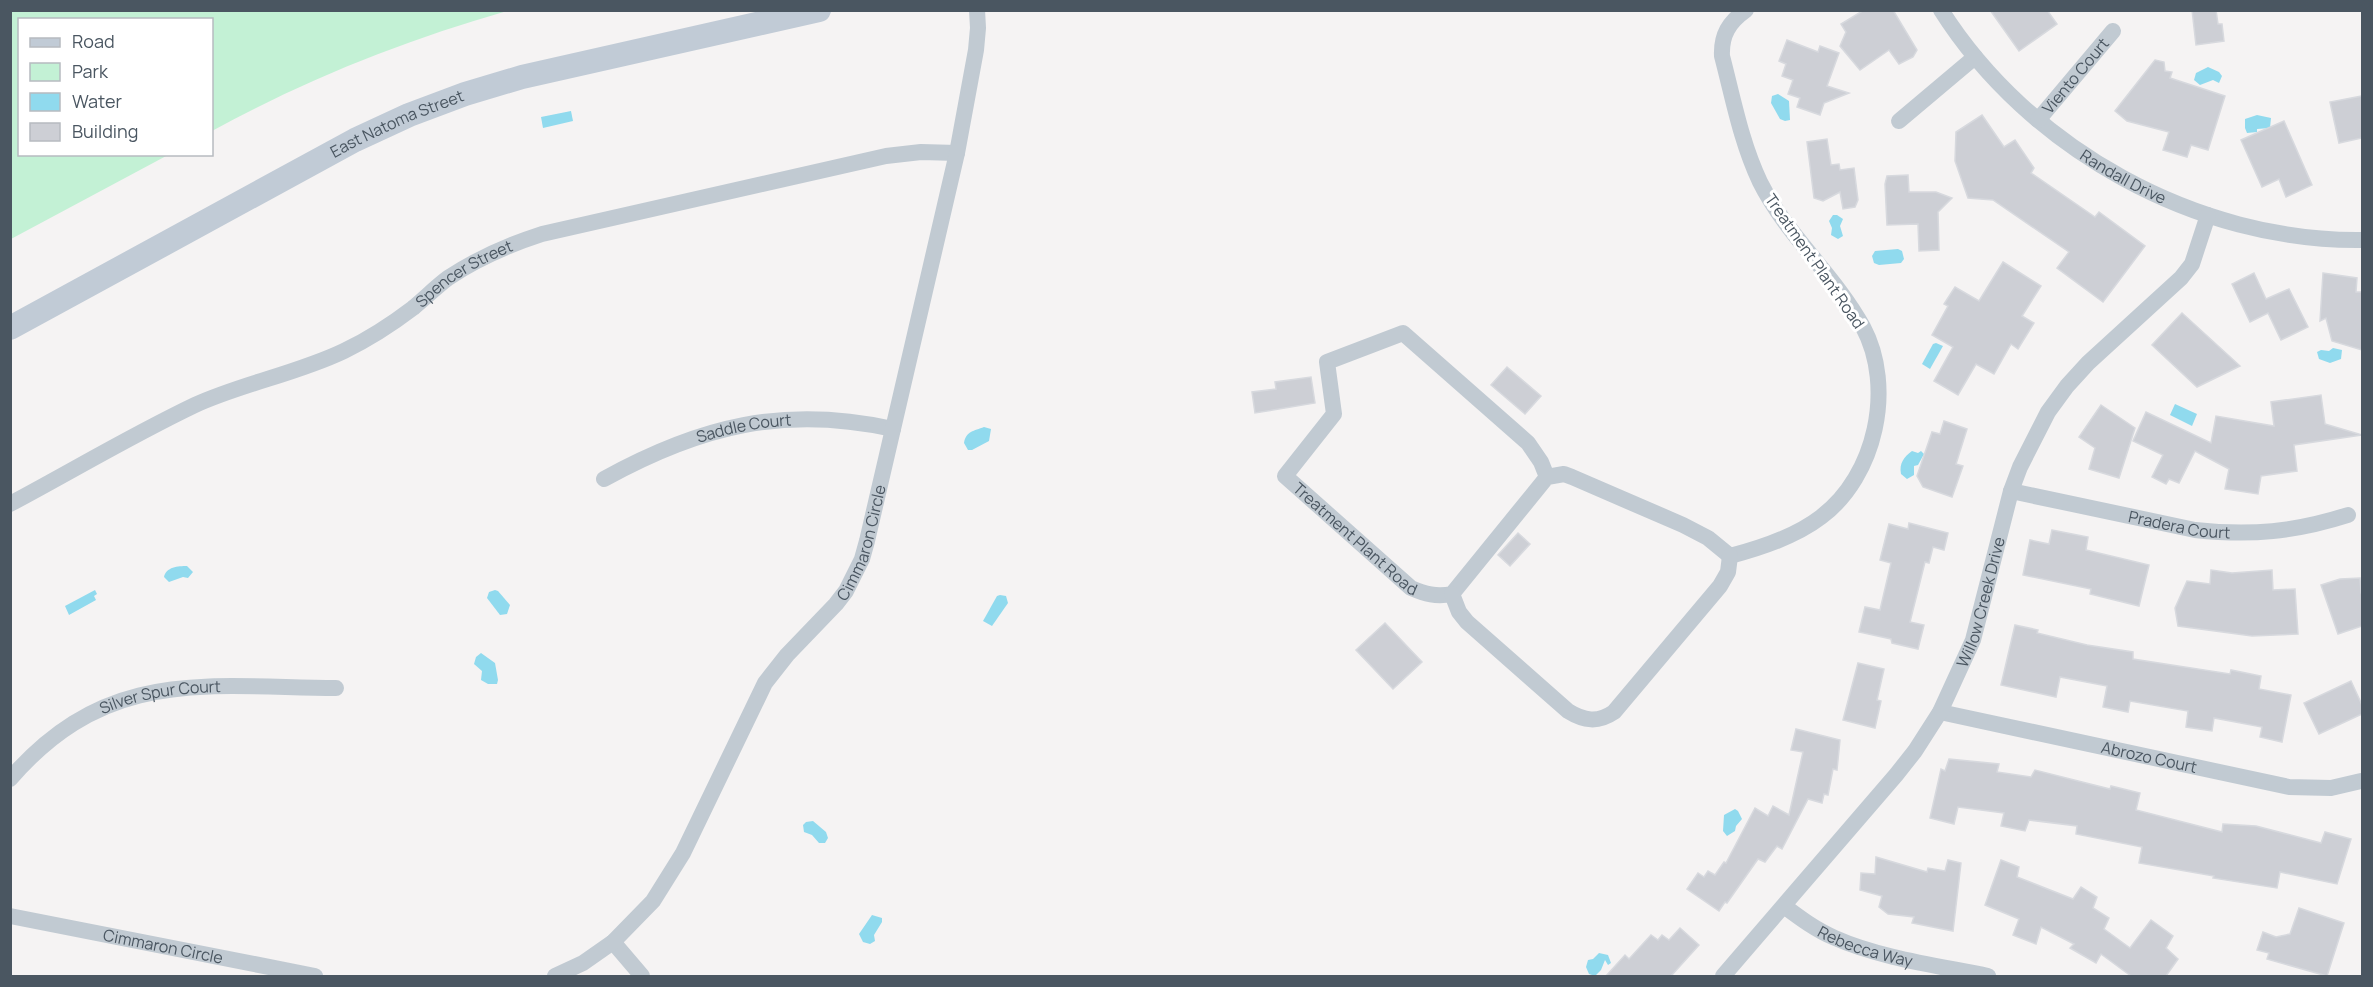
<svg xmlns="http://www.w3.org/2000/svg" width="2373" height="987" font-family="Manrope,sans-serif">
<rect width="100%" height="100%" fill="#f5f3f3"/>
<path fill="#c3f1d5" d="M11 10H507V11C405 40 305 80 212 131V20H20V154L168 155 11 239Z"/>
<g fill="#90daee">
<path d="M2208 67 2219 72 2222 76 2219 83 2213 80 2200 85 2194 80 2196 73Z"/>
<path d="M1778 94 1789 101 1790 120 1785 121 1780 119 1771 103 1772 96Z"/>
<path d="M571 111 573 121 543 128 541 117Z"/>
<path d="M2257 115 2271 118 2270 128 2257 129V132L2247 133 2245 128V119Z"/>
<path d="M1833 215H1837L1843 219 1840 226 1843 236 1838 239 1831 235 1832 228 1829 221Z"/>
<path d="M1898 249 1902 251 1904 259 1901 263 1879 265 1874 263 1872 256 1875 251Z"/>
<path d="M1936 343 1943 346 1930 369 1922 364 1933 344Z"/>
<path d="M2333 348 2342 350 2341 359 2330 363 2319 359 2317 352 2321 350 2329 351Z"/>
<path d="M2175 404 2197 414 2192 426 2170 415Z"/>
<path d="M984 427 991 429 989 441 972 450H968L964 443C966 431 974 431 984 427Z"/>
<path d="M1912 451 1918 453 1921 451 1924 454 1918 465 1914 466V475L1907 479 1901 474C1899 463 1904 457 1912 451Z"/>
<path d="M187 566 193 572 188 578 183 577 169 582 164 577C166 567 178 566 187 566Z"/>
<path d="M95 590 97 594 94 596 96 600 69 615 65 606Z"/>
<path d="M495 590 498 591 510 605 507 614 500 615 487 598 489 592Z"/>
<path d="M1000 595 1006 596 1008 603 992 626 983 621 997 596Z"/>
<path d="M481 653 495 663 498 680 497 684H488L481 680 482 671 474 664 476 657Z"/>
<path d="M1735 809 1738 811 1742 819 1736 826 1735 831 1727 836 1723 831 1724 815Z"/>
<path d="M813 821 826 832 828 838 825 843H819L812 835 804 832 803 825 806 822Z"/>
<path d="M872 915 882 918V922L874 935 875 941 870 944 863 942 859 934Z"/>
<path d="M1599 953 1608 955 1611 963 1608 965 1605 960 1601 970 1595 976 1589 974 1586 967 1588 960 1593 959Z"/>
</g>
<g fill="#cdcfd5" stroke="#d7d9de" stroke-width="1.5">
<path d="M1864 10H1893L1917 50 1913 57 1899 64 1889 50 1860 70 1840 46 1846 32 1841 24Z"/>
<path d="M1990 10H2047L2057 24 2019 51Z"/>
<path d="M2192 10H2216L2218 24H2222L2224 41 2196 45Z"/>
<path d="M1787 40 1818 52 1820 46 1839 53 1827 86 1849 93 1824 103 1820 115 1797 107 1800 98 1788 94 1793 80 1782 76 1786 64 1779 61Z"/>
<path d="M2155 60 2164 62 2165 71 2172 72 2170 78 2225 96 2208 150 2191 145 2187 157 2163 150 2169 132 2127 121 2115 111Z"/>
<path d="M2362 96V138L2339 143 2330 102Z"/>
<path d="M1982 115 2004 147 2015 140 2034 168 2031 173 2095 217 2099 212 2145 246 2103 302 2057 268 2069 252 1993 200 1968 198 1955 161 1956 132Z"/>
<path d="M2284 121 2312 185 2286 197 2279 179 2262 187 2241 140Z"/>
<path d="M1827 139 1831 165 1839 164 1840 170 1854 168 1858 200 1855 207 1843 209 1840 192 1823 201 1814 198 1807 142Z"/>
<path d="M1908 175 1909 192H1936L1952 198 1938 212 1939 250 1919 251 1918 224 1887 225 1885 184 1887 176Z"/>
<path d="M2003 262 2041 286 2022 316 2034 323 2018 349 2011 344 1994 374 1976 364 1958 395 1934 381 1953 347 1932 335 1948 306 1944 304 1955 287 1979 301Z"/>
<path d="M2254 273 2266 299 2289 289 2308 327 2281 340 2268 313 2250 322 2232 284Z"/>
<path d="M2323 273 2357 278 2356 292H2362V350L2332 341 2326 318 2320 321Z"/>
<path d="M2182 313 2240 366 2197 387 2152 345Z"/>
<path d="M1507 367 1541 396 1525 414 1491 385Z"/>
<path d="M1311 377 1315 403 1255 413 1252 392 1276 389 1275 382Z"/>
<path d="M2321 395 2325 424 2362 435 2294 445 2297 471 2261 476 2258 494 2225 489 2229 469 2195 451 2179 483 2169 479 2166 484 2152 477 2163 455 2133 441 2146 412 2211 443 2216 416 2274 426 2271 402Z"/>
<path d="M2101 405 2135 428 2119 478 2089 469 2095 448 2079 437Z"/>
<path d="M1944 421 1967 429 1956 464 1963 466 1952 497 1923 487 1917 476 1932 432 1940 434Z"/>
<path d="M1909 523 1948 533 1944 550 1933 547 1929 563 1925 562 1910 622 1924 625 1918 649 1892 643 1891 639 1859 632 1865 607 1880 610 1891 563 1880 560 1889 524 1908 529Z"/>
<path d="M2052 530 2088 537 2086 550 2149 565 2139 606 2090 594 2091 589 2023 575 2030 540 2049 544Z"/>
<path d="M1518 533 1530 544 1510 566 1498 555Z"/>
<path d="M2211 570 2232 573 2272 570 2273 590 2295 589 2298 634 2252 636 2178 626 2175 608 2187 581 2210 584Z"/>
<path d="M2360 578 2361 593 2362 594V626L2338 634 2321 585 2340 579Z"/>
<path d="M1385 623 1422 662 1393 689 1356 650Z"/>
<path d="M2015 625 2038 630 2037 633 2087 645 2133 652V659L2230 674 2231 670 2261 676 2259 689 2291 695 2282 742 2260 737 2262 727 2214 718 2212 731 2186 727 2188 711 2130 701 2128 712 2103 707 2107 686 2060 677 2056 697 2001 685Z"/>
<path d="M1858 663 1884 669 1877 700 1881 701 1875 728 1843 720Z"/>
<path d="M2351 681 2362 705V714L2319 734 2304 703Z"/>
<path d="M1796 729 1840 740 1837 770 1833 769 1828 795 1824 794 1822 803 1808 799 1782 849 1777 846 1765 862 1758 859 1727 903 1725 902 1719 911 1687 889 1698 873 1704 877 1708 871 1715 875 1724 862 1726 863 1755 808 1768 816 1773 806 1789 815 1803 752 1791 750Z"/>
<path d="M1949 759 1999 764 1997 772 2031 777 2035 770 2110 789 2111 786 2140 793 2136 810 2222 832 2223 824 2256 826 2321 843 2325 832 2351 839 2337 884 2280 872 2277 888 2213 878 2214 876 2139 863 2142 847 2076 834 2077 826 2029 820 2025 831 2001 826 2004 813 1958 807 1954 824 1930 818 1941 769 1945 771Z"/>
<path d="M1876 857 1927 872 1928 868 1945 871 1948 860 1961 863 1953 931 1912 923 1914 917 1888 914 1879 907 1882 896 1860 890 1861 873 1875 874Z"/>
<path d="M2001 860 2019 867 2017 877 2073 899 2081 887 2097 897 2093 908 2109 918 2104 929 2130 948 2151 920 2173 936 2166 948 2178 959 2166 976H2131L2101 954 2096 963 2070 948 2074 944 2041 927 2036 944 2013 935 2019 919 1985 905Z"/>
<path d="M2299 908 2344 923 2327 976 2267 959 2269 953 2257 950 2263 932 2276 937 2290 934Z"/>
<path d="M1680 928 1699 945 1671 976H1606L1625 955 1629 959 1651 935 1658 940 1662 935 1669 940Z"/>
</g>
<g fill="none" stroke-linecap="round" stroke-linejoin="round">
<g stroke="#c1cad2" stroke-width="16">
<path id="s1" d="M1941 10C2029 149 2197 242 2362 240"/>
<path id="s2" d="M2038 120 2113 31"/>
<path d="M1899 121 1975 57"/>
<path id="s3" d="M1547 477 1541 462 1528 443 1403 333 1327 362 1334 414 1285 476 1411 588C1425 594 1436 597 1452 594L1547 477 1564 474 1572 477 1683 525 1708 538 1730 556C1761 548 1795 537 1821 517 1876 476 1895 387 1863 327 1834 274 1787 236 1760 182 1741 142 1733 98 1722 56 1721 35 1729 22 1746 10"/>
<path id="s4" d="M604 479C700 426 784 405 893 429"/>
<path id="s5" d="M2011 491 2195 530C2251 536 2295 532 2348 515"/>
<path id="s6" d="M10 504C72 471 132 435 195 405 243 383 296 374 344 351 369 339 392 324 413 308 425 298 436 287 448 278 478 258 508 245 542 234L886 156 921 152 957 153"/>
<path d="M1452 594 1459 612 1467 622 1568 711C1584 721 1598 723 1614 712L1720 586 1728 572 1730 556"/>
<path id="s7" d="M1940 712 2289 787 2331 788 2361 781"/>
<path id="s8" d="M10 779C107 667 204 687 336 688"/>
<path id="s9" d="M1784 906C1800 918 1816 930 1835 938 1880 958 1940 966 1988 976"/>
<path id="s10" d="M10 916 315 976"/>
<path d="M613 942 642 976"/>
<path id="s11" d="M555 976 583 963 613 942 653 901 683 853 765 683 787 655 836 604 846 591 862 559 867 541 957 153 976 50 978 28 977 10"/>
<path id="s12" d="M1723 976 1896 775 1915 751 1940 712 1973 640 2011 491 2020 467 2048 412 2067 386 2088 363 2181 278 2192 264 2208 215"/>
</g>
<path stroke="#c1cbd6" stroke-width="24" id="s13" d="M10 328 355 140 409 115 465 94 522 77 819 10"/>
</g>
<g text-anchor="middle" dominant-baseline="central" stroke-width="6" stroke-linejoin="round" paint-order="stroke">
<g font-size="16" fill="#4a5661" stroke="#fff">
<text stroke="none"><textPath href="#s2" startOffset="58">Viento Court</textPath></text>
<text stroke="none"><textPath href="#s13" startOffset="438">East Natoma Street</textPath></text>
<text stroke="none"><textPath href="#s1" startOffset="250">Randall Drive</textPath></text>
<text transform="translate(1815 261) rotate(55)">Treatment Plant Road</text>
<text stroke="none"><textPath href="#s6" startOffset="512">Spencer Street</textPath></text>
<text stroke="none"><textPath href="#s4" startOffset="150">Saddle Court</textPath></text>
<text stroke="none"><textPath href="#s5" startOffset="172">Pradera Court</textPath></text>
<text stroke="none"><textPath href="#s3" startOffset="513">Treatment Plant Road</textPath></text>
<text stroke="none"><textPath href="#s11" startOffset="544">Cimmaron Circle</textPath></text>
<text stroke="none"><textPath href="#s12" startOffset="460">Willow Creek Drive</textPath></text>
<text stroke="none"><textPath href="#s8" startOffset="177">Silver Spur Court</textPath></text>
<text stroke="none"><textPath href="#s7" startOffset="214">Abrozo Court</textPath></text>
<text stroke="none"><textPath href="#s9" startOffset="92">Rebecca Way</textPath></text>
<text stroke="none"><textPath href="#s10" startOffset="156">Cimmaron Circle</textPath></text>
</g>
</g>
<rect width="2373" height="987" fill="none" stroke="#4a5661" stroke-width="24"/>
<rect x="18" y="18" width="195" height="138" fill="#ffffff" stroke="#b7bbc0" stroke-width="1.5"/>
<rect x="30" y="38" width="30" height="9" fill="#c1cbd6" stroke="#b7bbc0" stroke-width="1.5"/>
<text x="72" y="48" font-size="18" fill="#4a5661">Road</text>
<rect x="30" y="63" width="30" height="18" fill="#c3f1d5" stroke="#b7bbc0" stroke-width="1.5"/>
<text x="72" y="78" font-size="18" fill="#4a5661">Park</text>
<rect x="30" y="93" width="30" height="18" fill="#90daee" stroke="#b7bbc0" stroke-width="1.5"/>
<text x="72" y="108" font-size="18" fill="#4a5661">Water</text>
<rect x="30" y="123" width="30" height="18" fill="#cdcfd5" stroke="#b7bbc0" stroke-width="1.5"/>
<text x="72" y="138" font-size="18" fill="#4a5661">Building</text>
</svg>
